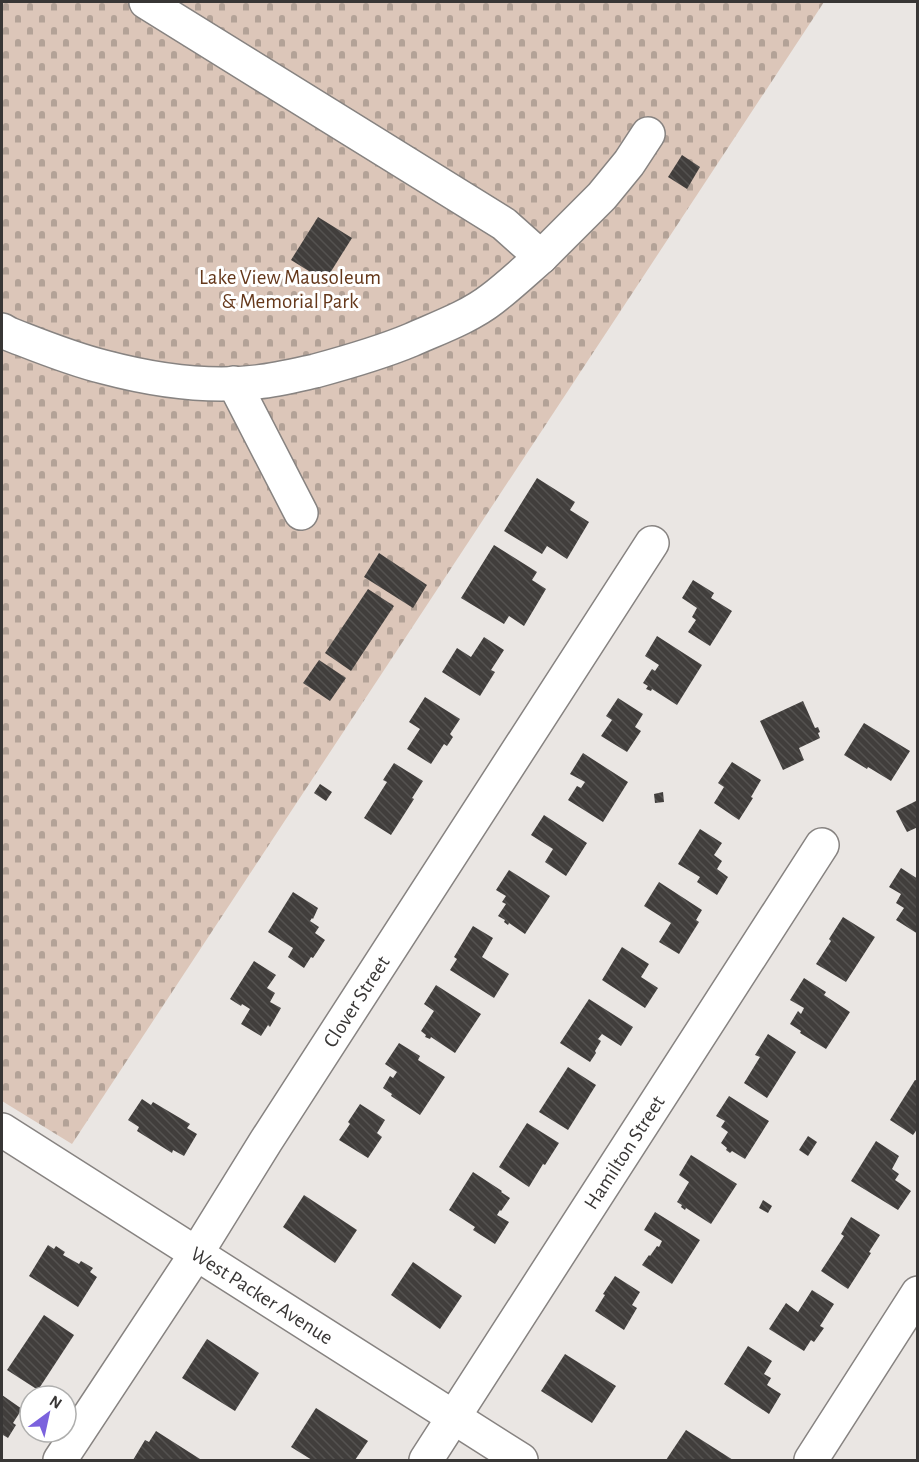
<svg xmlns="http://www.w3.org/2000/svg" width="919" height="1462" font-family="'Alegreya Sans',sans-serif">
<defs>
<pattern id="cemetery-stones" width="16" height="16" patternUnits="userSpaceOnUse" patternTransform="scale(1.5)"><rect width="16" height="16" fill="#dcc6b9"/><path d="M2 7V4a2 2 0 0 1 4 0v3zM10 15v-3a2 2 0 0 1 4 0v3z" fill="#b3a297"/></pattern>
<pattern id="building-back-hatch" width="6" height="6" patternUnits="userSpaceOnUse" patternTransform="scale(1.5)"><rect width="6" height="6" fill="#413e3c"/><path d="M-1 5l2 2M0 0l6 6M5-1l2 2" fill="none" stroke="#545250"/></pattern>
</defs>
<rect width="100%" height="100%" fill="#eae6e3"/>
<path fill="url(#cemetery-stones)" d="M2 2H824L72 1144 2 1101Z"/>
<g fill="url(#building-back-hatch)">
<path d="M682 155 700 167 687 189 668 177Z"/>
<path d="M318 217 352 238 325 281 291 260Z"/>
<path d="M537 478 575 502 570 510 589 522 567 559 547 546 542 554 504 531Z"/>
<path d="M494 545 537 572 532 580 546 589 524 626 509 616 504 624 461 598Z"/>
<path d="M379 553 427 585 413 608 364 577Z"/>
<path d="M693 580 714 593 711 598 732 611 710 646 688 632 696 620 692 617 697 608 682 598Z"/>
<path d="M368 589 394 606 351 671 325 653Z"/>
<path d="M657 636 702 665 677 705 652 689 651 691 646 689 648 686 643 683 652 669 655 671 659 665 645 656Z"/>
<path d="M484 637 504 650 491 670 495 672 480 696 442 672 457 648 471 657Z"/>
<path d="M319 660 346 678 330 701 303 683Z"/>
<path d="M425 697 460 719 450 734 453 737 447 746 444 744 431 764 407 749 420 729 409 722Z"/>
<path d="M618 698 643 714 635 727 641 731 627 752 601 736 612 720 606 716Z"/>
<path d="M803 701 815 728 818 727 820 732 818 733 820 738 799 748 804 760 783 770 760 721Z"/>
<path d="M864 723 910 751 891 781 868 767 867 769 844 755Z"/>
<path d="M583 753 628 782 603 822 568 800 577 786 581 788 585 782 570 774Z"/>
<path d="M732 762 761 780 751 797 753 798 739 820 714 803 724 787 718 783Z"/>
<path d="M394 763 423 781 412 798 414 799 391 835 364 818 387 782 383 780Z"/>
<path d="M320 784 332 792 326 801 314 793Z"/>
<path d="M663 792 664 802 655 803 654 794Z"/>
<path d="M918 800V827L907 832 896 811Z"/>
<path d="M544 815 587 843 566 876 545 862 553 849 531 835Z"/>
<path d="M700 829 722 843 714 855 722 861 717 869 728 877 717 895 697 882 700 877 678 864Z"/>
<path d="M901 868 918 879V934L896 920 904 908 896 903 901 894 889 887Z"/>
<path d="M509 870 550 896 525 934 509 923 508 925 504 922 505 920 498 916 506 904 502 902 506 896 496 890Z"/>
<path d="M659 882 702 910 696 920 699 922 679 954 659 942 671 923 644 906Z"/>
<path d="M293 892 318 908 313 919 312 918 310 921 319 927 315 933 325 940 313 958 311 957 304 968 288 957 293 948 268 932Z"/>
<path d="M843 917 875 937 846 982 816 964 831 941 829 939Z"/>
<path d="M473 926 493 938 482 957 509 974 494 998 450 970 457 959 454 957Z"/>
<path d="M622 947 649 964 641 977 658 988 645 1008 602 980Z"/>
<path d="M254 961 276 975 267 988 275 993 270 1002 281 1008 270 1027 268 1025 261 1036 241 1024 250 1009 242 1004 241 1006 230 999Z"/>
<path d="M804 978 826 992 824 995 850 1012 826 1049 800 1033 801 1031 790 1024 798 1011 801 1014 804 1008 790 1000Z"/>
<path d="M436 985 481 1014 455 1053 431 1037 430 1039 425 1037 426 1035 421 1031 434 1011 424 1004Z"/>
<path d="M589 999 633 1027 621 1046 602 1034 598 1039 601 1041 595 1051 596 1053 590 1062 560 1043Z"/>
<path d="M768 1034 796 1052 767 1098 744 1083 760 1057 755 1055Z"/>
<path d="M399 1043 420 1056 418 1060 445 1077 420 1115 391 1096 392 1094 383 1088 390 1076 393 1078 397 1072 385 1064Z"/>
<path d="M568 1067 596 1085 568 1130 539 1112Z"/>
<path d="M915 1080 918 1081V1128L913 1135 890 1120Z"/>
<path d="M729 1096 769 1121 745 1159 732 1151 730 1153 726 1150 727 1148 721 1143 728 1132 721 1127 725 1121 716 1116Z"/>
<path d="M142 1099 151 1105 153 1102 190 1124 187 1128 197 1134 184 1156 173 1150 172 1153 137 1131 139 1127 128 1120Z"/>
<path d="M360 1104 385 1120 377 1133 382 1137 368 1158 339 1140 350 1124 348 1122Z"/>
<path d="M527 1123 559 1143 545 1165 543 1164 529 1187 499 1167Z"/>
<path d="M808 1136 817 1142 808 1156 799 1150Z"/>
<path d="M876 1141 899 1156 892 1169 899 1174 895 1180 911 1191 898 1210 851 1181Z"/>
<path d="M691 1155 737 1184 711 1224 686 1208 685 1210 681 1207 682 1205 677 1202 689 1182 679 1175Z"/>
<path d="M473 1172 502 1191 501 1192 510 1198 501 1211 500 1210 497 1215 509 1222 495 1244 473 1230 475 1227 449 1210Z"/>
<path d="M304 1195 357 1230 335 1263 283 1227Z"/>
<path d="M763 1200 772 1206 768 1213 759 1208Z"/>
<path d="M655 1212 700 1240 672 1284 642 1265 649 1255 650 1256 657 1246 659 1247 662 1241 644 1230Z"/>
<path d="M851 1217 880 1235 869 1252 871 1253 848 1289 821 1271 844 1236 841 1234Z"/>
<path d="M48 1245 54 1249 56 1246 65 1252 63 1255 79 1264 81 1261 93 1268 90 1272 97 1277 78 1307 29 1276Z"/>
<path d="M413 1262 462 1296 440 1329 391 1295Z"/>
<path d="M615 1276 640 1292 632 1305 637 1308 624 1330 595 1311 605 1295 603 1294Z"/>
<path d="M812 1290 834 1304 820 1326 824 1328 814 1342 811 1340 804 1351 769 1329 786 1303 798 1312Z"/>
<path d="M44 1315 74 1335 38 1390 7 1370Z"/>
<path d="M207 1339 259 1373 235 1411 182 1378Z"/>
<path d="M748 1346 772 1361 764 1374 771 1378 767 1385 781 1394 769 1414 724 1384Z"/>
<path d="M565 1354 616 1386 592 1423 541 1391Z"/>
<path d="M2 1395 22 1409 13 1423 16 1425 8 1438 3 1435 2 1438Z"/>
<path d="M316 1408 368 1441 355 1460H312L291 1447Z"/>
<path d="M686 1430 733 1460H666Z"/>
<path d="M156 1431 200 1459 199 1460H133L145 1440 149 1442Z"/>
</g>
<g fill="none" stroke-linecap="round" stroke-linejoin="round">
<g stroke="#878381" stroke-width="36">
<g id="minor">
<path d="M146 2 504 224 541 257 602 196 629 163 648 134"/>
<path d="M2 330 9 334C40 346 71 359 104 367 153 380 207 388 257 382 277 380 297 375 315 371 348 362 380 353 411 340 438 328 469 317 492 299 509 286 525 271 541 257"/>
<path d="M234 383 301 513"/>
<path id="s1" d="M2 1130 521 1460"/>
<path id="s2" d="M60 1460 196 1254 266 1141 652 543"/>
<path id="s3" d="M426 1460 822 845"/>
<path d="M811 1460 918 1293"/>
</g>
</g>
<use href="#minor" stroke="#fff" stroke-width="33"/>
</g>
<g text-anchor="middle" dominant-baseline="central" stroke-width="6" stroke-linejoin="round" paint-order="stroke">
<g font-size="21" fill="#65381b" stroke="#fff">
<text x="290" y="277">Lake View Mausoleum<tspan x="290" dy="24">&amp; Memorial Park</tspan></text>
</g>
<g font-size="21" fill="#383635" stroke="#fff">
<text stroke="none"><textPath href="#s2" startOffset="546">Clover Street</textPath></text>
<text stroke="none"><textPath href="#s3" startOffset="366">Hamilton Street</textPath></text>
<text stroke="none"><textPath href="#s1" startOffset="308">West Packer Avenue</textPath></text>
</g>
</g>
<rect width="919" height="1462" fill="none" stroke="#383635" stroke-width="6"/>
<g transform="translate(48 1414) rotate(33)"><circle r="28" fill="#ffffff" stroke="#afafae" stroke-width="1.5"/>
<path d="M0-4.5L10 22L0 15L-10 22Z" fill="#7b62dd"/>
<text y="-9" font-size="16" font-weight="bold" text-anchor="middle" fill="#383635">N</text>
</g>
</svg>
